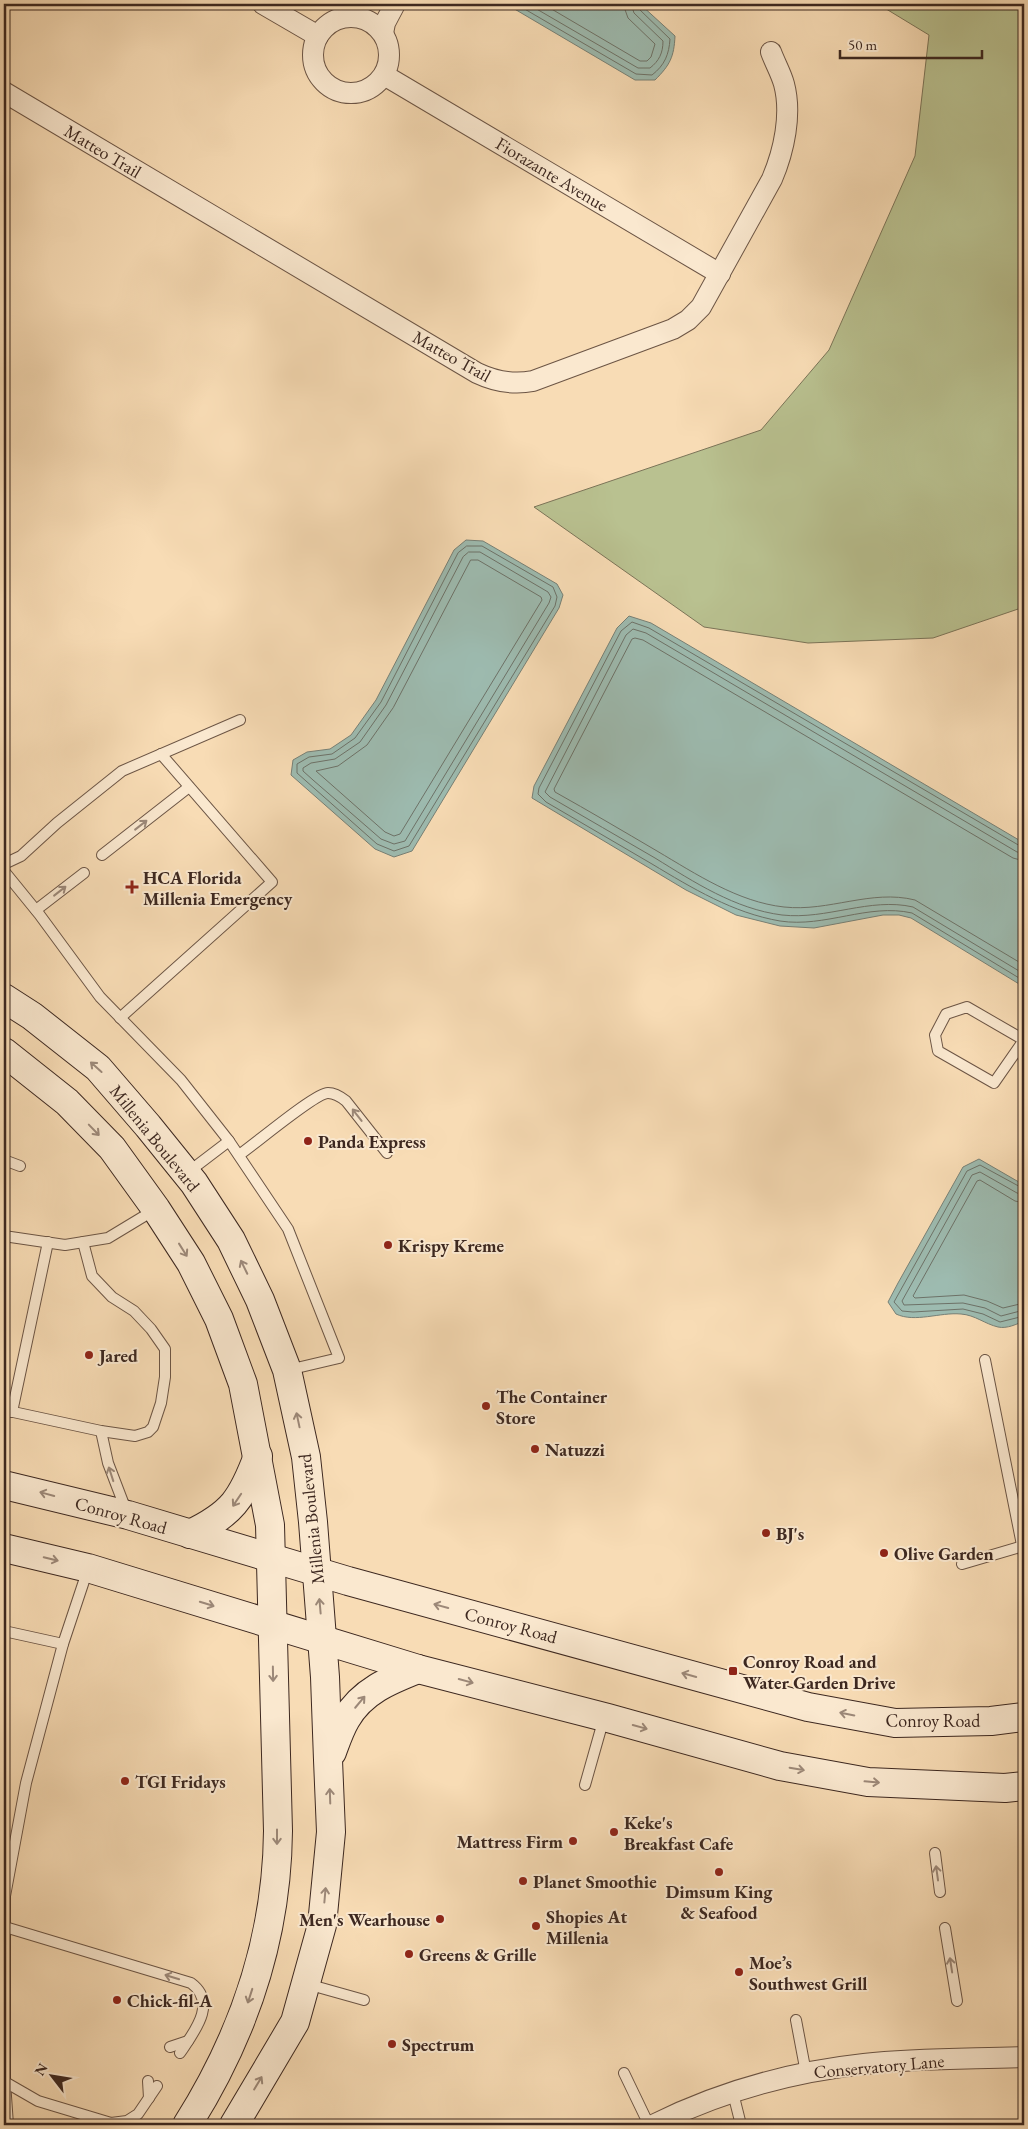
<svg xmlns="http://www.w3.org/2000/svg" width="1028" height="2129" font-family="'EB Garamond',serif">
<rect width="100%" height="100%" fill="#f8dcb5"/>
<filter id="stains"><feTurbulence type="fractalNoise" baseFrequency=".004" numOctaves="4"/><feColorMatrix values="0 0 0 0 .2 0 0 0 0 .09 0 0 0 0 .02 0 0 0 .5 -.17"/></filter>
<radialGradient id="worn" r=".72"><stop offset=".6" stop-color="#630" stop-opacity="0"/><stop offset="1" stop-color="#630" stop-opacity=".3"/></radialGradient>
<path fill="#b9c190" stroke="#7b7458" d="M878 4H1024V607L933 638 808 643 704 627 534 507 761 430 829 350 915 156 929 35Z"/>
<g fill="#9dbbb0" stroke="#778076">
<path d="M506 4H640L675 36C674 57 670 65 655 80H635Z"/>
<path d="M466 540 483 541 557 584 563 595 559 608 412 851 394 857 375 849 291 775 293 760 307 752 330 749 351 735 376 700 454 550Z"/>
<path d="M629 616 651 623 1024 843V987L911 918 899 915H883L814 928 780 926 736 915 686 890 532 798 534 786 617 628Z"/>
<path d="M979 1159 1024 1185V1321C1017 1324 1007 1329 998 1327 985 1324 975 1315 961 1314 940 1312 915 1323 896 1314L888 1302 898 1283 963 1167Z"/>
</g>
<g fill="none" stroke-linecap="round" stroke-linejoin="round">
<g stroke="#6d7268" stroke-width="1">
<path d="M516 4 636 74 652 75C665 65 669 54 670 39L639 9 637 4"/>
<path d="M528 4 638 68H650C659 61 663 53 663 41L634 13 631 4"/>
<path d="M543 4 640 61H647L651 57 655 44 628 18 623 4"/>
<path d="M467 546H482L553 587 557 597 555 606 409 846 394 851 377 844 297 773V764L309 757 332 754 355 738 381 702 458 553Z"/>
<path d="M469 552H480L548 592 551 597 549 603 405 841 394 844 381 839 313 780 303 771V768L311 763 335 759 360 742 386 705 463 557Z"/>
<path d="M471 560H478L541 597 542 600 400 834 394 836 385 832 316 771 338 766 367 745 393 708Z"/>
<path d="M1024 847 1020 846 649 628 632 622 621 631 539 788 538 794 546 802C581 823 617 843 652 864 692 888 733 913 780 921 825 928 868 903 912 913L1024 981"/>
<path d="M1024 853 1017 852 646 633 633 629 626 635 545 792 550 797C585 817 620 838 655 858 694 882 735 909 782 915 827 920 870 897 913 907L1024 974"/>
<path d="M1024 861 1013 858 643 640 635 638 632 639 554 789 555 792C589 811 623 831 657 851 696 874 738 902 784 907 829 912 871 889 915 900L1024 965"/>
<path d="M1024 1189 980 1165 967 1171 894 1302 902 1311 913 1312 963 1309 983 1314 1000 1322 1024 1316"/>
<path d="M1024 1195 1017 1193 980 1172 972 1175 902 1301 904 1305 963 1303 985 1308 1001 1316 1024 1310"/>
<path d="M1024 1203 1015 1201 980 1180 977 1181 913 1296 915 1298 964 1295 987 1301 1003 1308 1024 1303"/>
</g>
<g stroke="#6c5545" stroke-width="12">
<g id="lane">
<path d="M102 855 189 787"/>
<path d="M4 864 21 856 57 823 122 771 240 720"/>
<path d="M4 871 39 914 100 997 181 1080 229 1141"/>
<path d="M36 910 84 873"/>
<path d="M967 1007 1024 1040 994 1083 938 1051 935 1035 946 1014Z"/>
<path d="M120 1018 272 882 161 754"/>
<path d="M239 1155C254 1145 315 1093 328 1093 335 1093 341 1097 346 1101L387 1153"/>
<path d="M4 1160 20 1166"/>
<path d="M187 1173 229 1141 288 1229 339 1358 288 1370"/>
<path d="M4 1236 65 1245 108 1238 156 1209"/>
<path d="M985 1360 1024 1555"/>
<path d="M4 1410 101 1431 135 1436 148 1432 153 1427 161 1403 165 1377V1349L151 1329 134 1311 112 1297 92 1276 83 1242"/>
<path d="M12 1412 48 1242"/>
<path d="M101 1431 108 1463 126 1510"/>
<path d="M962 1564 1023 1546"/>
<path d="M4 1631 63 1644"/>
<path d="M585 1785 604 1718"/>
<path d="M935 1853 940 1892"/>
<path d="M5 1927 191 1983C218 2003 194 2032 180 2053"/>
<path d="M945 1928 957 2001"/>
<path d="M307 1984 364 2000"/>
<path d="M796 2020 806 2073"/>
<path d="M170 2047 188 2041"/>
<path d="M624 2073 649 2125"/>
<path d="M148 2081 149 2098"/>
<path d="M5 2082 38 2101 111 2123 127 2121 138 2114 157 2086"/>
<path d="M733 2093 741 2125"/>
<path d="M8 2125 5 2082V1896L26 1783 63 1644 88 1569"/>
</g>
</g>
<g stroke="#6c5545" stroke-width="22">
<g id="street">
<path d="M263 4 318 36"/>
<circle cx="351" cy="55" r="38"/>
<path d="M383 33 385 23 395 4"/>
<path d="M384 75 720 274"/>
<path d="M4 92 477 373C496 382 513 385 533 381L673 329 688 320 701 307 772 179C784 151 792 114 784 84 781 73 775 63 771 52"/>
<path d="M653 2125C719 2092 791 2072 864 2064 917 2058 971 2059 1024 2057"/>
</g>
</g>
<g stroke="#3d2820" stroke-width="30">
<g id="secondary">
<path d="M4 998 32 1016 98 1068 148 1126 194 1183 231 1240 260 1300 287 1370 306 1457 313 1522 325 1677 328 1760 331 1832 322 1925 295 2022 234 2125"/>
<path d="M4 1052 67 1102 112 1148 156 1209 191 1263 219 1319 243 1384 270 1525 278 1831C277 1939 244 2035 187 2125"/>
<path d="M4 1485 128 1515 348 1581 808 1707 895 1723 991 1721 1024 1717"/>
<path d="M190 1534C232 1514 242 1499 258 1456"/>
<path d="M4 1548 88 1568 418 1669 608 1718 780 1766 868 1782 1005 1788 1024 1786"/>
<path d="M332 1752C336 1741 340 1729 346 1719 362 1691 390 1680 418 1669"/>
</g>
</g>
<use href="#lane" stroke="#fae8cf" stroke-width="10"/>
<use href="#street" stroke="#fae8cf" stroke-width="20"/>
<use href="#secondary" stroke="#fae8cf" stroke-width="28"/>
</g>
<defs><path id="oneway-shaft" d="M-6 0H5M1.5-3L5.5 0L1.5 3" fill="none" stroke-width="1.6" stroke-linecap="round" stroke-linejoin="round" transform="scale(1.25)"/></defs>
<g stroke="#9c8878">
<use href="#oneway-shaft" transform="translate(141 825) rotate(-38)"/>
<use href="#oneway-shaft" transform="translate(60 891) rotate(-38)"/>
<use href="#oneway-shaft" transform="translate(96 1067) rotate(-138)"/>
<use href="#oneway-shaft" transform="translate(357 1115) rotate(-128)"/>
<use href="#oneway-shaft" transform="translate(94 1130) rotate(46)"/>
<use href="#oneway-shaft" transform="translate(183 1250) rotate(58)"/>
<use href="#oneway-shaft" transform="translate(244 1267) rotate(-116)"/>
<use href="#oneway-shaft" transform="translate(298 1420) rotate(-102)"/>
<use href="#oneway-shaft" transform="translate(111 1474) rotate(-108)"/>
<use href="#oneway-shaft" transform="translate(47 1494) rotate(-165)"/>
<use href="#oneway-shaft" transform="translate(237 1500) rotate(124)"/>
<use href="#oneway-shaft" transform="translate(51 1559) rotate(14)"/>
<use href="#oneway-shaft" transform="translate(207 1604) rotate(17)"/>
<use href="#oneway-shaft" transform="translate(320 1606) rotate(-95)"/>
<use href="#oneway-shaft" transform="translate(441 1606) rotate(-165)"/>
<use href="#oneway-shaft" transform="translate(273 1674) rotate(89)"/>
<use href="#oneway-shaft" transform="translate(689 1675) rotate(-164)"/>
<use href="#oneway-shaft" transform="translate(466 1681) rotate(15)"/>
<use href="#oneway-shaft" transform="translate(360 1702) rotate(-50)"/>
<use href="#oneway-shaft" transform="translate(847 1714) rotate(-169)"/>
<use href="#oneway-shaft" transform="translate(640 1727) rotate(15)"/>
<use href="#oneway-shaft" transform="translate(797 1769) rotate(10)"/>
<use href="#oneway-shaft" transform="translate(872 1782) rotate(5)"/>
<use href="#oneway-shaft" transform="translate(330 1796) rotate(-92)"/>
<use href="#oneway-shaft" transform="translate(277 1837) rotate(90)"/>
<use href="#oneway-shaft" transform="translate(937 1873) rotate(-98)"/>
<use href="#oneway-shaft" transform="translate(325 1895) rotate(-85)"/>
<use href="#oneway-shaft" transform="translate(951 1965) rotate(-99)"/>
<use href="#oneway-shaft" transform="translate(172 1977) rotate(-163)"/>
<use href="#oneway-shaft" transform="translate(250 1996) rotate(108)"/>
<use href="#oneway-shaft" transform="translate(258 2083) rotate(-59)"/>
</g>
<g fill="#8f2418" stroke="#fae8cf" stroke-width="2">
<path d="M129.5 879.5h5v5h5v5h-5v5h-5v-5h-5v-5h5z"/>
<circle cx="308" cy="1141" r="5"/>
<circle cx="388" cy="1245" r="5"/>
<circle cx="89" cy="1355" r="5"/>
<circle cx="486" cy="1406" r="5"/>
<circle cx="535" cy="1449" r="5"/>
<circle cx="766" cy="1533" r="5"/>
<circle cx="884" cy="1553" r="5"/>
<rect x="728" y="1666" width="10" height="10" rx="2.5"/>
<circle cx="125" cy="1781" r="5"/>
<circle cx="614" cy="1832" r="5"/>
<circle cx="573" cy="1841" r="5"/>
<circle cx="719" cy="1872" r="5"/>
<circle cx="523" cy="1881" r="5"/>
<circle cx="440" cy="1919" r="5"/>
<circle cx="536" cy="1926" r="5"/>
<circle cx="409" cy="1954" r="5"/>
<circle cx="739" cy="1972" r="5"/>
<circle cx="117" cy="2000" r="5"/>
<circle cx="392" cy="2044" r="5"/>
</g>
<g text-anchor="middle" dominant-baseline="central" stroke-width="4" stroke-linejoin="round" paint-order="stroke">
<g font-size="18" fill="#3d2820" stroke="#fae8cf">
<text transform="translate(103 151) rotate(31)">Matteo Trail</text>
<text transform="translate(552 174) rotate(31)">Fiorazante Avenue</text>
<text transform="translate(452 356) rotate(29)">Matteo Trail</text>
<text transform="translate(155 1138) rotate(51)">Millenia Boulevard</text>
<text transform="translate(121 1515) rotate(16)">Conroy Road</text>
<text transform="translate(311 1519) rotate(-96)">Millenia Boulevard</text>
<text transform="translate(511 1625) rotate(15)">Conroy Road</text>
<text x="933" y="1720">Conroy Road</text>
<text transform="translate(879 2066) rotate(-5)">Conservatory Lane</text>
</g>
<g font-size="18" font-weight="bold" fill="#3d2820" stroke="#fae8cf" text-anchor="start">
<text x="143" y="877">HCA Florida<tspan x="143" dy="21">Millenia Emergency</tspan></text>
<text x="318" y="1141">Panda Express</text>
<text x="398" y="1245">Krispy Kreme</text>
<text x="99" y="1355">Jared</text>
<text x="496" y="1396">The Container<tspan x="496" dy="21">Store</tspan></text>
<text x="545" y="1449">Natuzzi</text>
<text x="776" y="1533">BJ's</text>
<text x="894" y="1553">Olive Garden</text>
<text x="743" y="1661">Conroy Road and<tspan x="743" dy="21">Water Garden Drive</tspan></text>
<text x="135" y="1781">TGI Fridays</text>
<text x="624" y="1822">Keke's<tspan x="624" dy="21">Breakfast Cafe</tspan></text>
<text x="563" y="1841" text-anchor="end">Mattress Firm</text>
<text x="533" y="1881">Planet Smoothie</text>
<text x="719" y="1891" text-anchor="middle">Dimsum King<tspan x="719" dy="21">&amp; Seafood</tspan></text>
<text x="546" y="1916">Shopies At<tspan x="546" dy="21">Millenia</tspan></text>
<text x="430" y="1919" text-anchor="end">Men's Wearhouse</text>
<text x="419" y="1954">Greens &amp; Grille</text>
<text x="749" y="1962">Moe’s<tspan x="749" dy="21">Southwest Grill</tspan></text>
<text x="127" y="2000">Chick-fil-A</text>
<text x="402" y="2044">Spectrum</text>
</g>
</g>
<rect width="1028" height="2129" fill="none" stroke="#f8dcb5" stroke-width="20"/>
<rect x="5" y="5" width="1018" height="2119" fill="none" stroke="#3d2820" stroke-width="2.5"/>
<rect x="10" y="10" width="1008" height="2109" fill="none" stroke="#3d2820"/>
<g transform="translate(52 2076) rotate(301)" stroke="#fae8cf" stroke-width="4" paint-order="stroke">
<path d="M0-4L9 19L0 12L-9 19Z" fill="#3d2820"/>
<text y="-8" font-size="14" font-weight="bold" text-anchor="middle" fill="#3d2820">N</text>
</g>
<path d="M840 50v8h142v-8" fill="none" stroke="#3d2820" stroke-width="2.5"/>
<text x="848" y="50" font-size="15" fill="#3d2820" stroke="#fae8cf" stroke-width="4" paint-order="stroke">50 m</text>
<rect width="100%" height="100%" filter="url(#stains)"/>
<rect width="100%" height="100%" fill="url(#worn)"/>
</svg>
